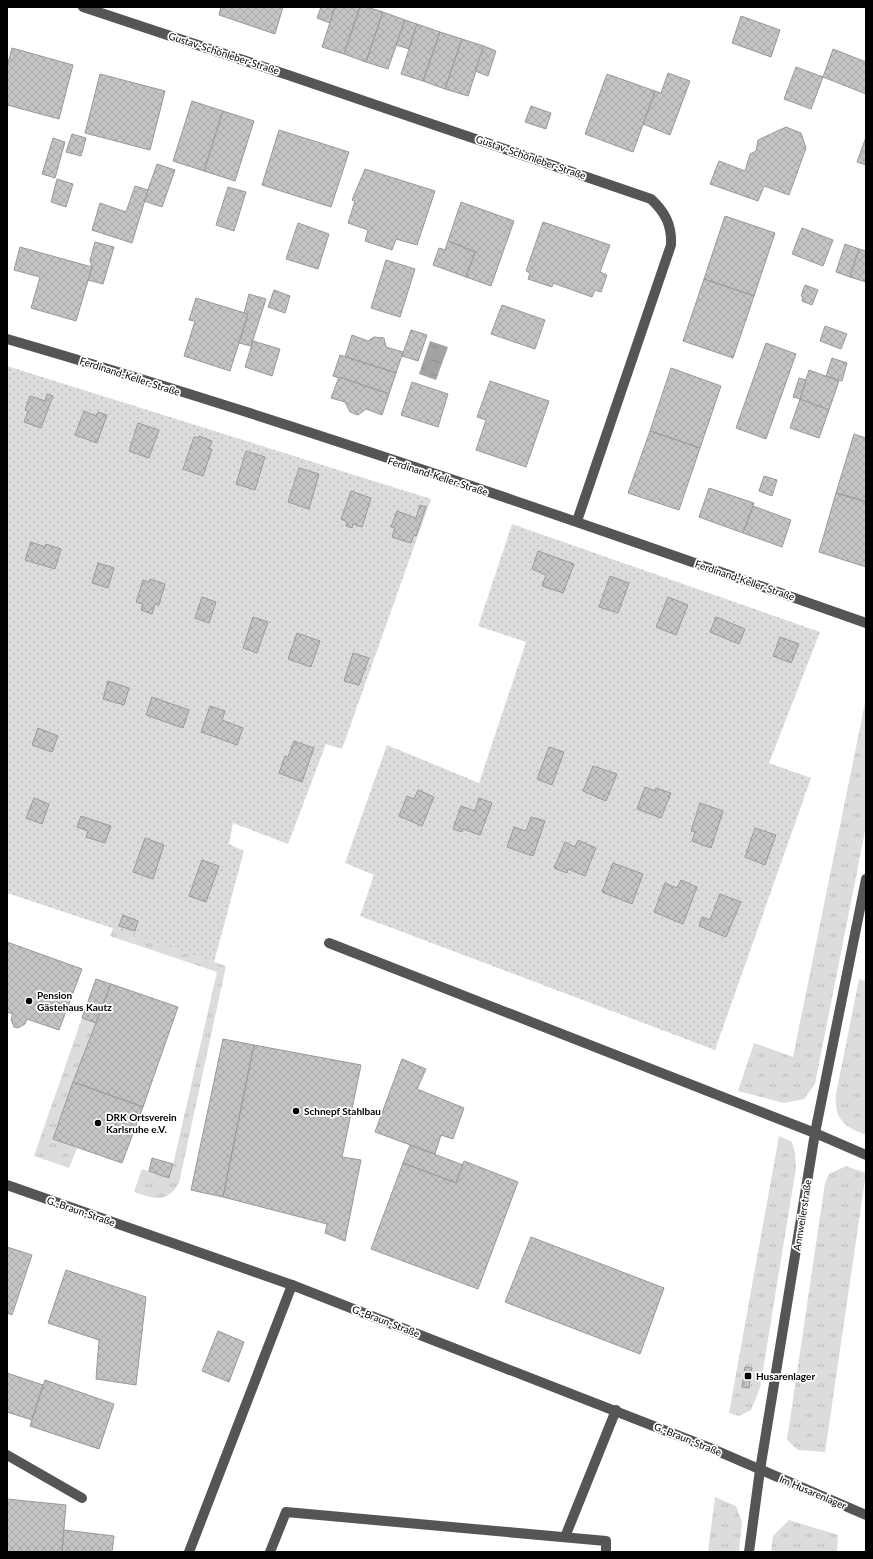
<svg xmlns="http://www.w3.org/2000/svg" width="873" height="1559" font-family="Lato,sans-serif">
<defs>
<pattern id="grass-tufts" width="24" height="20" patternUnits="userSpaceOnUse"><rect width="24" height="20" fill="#dcdcdc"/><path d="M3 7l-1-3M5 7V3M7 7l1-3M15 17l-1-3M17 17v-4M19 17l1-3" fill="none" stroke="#bbb"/></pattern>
<pattern id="garden-dots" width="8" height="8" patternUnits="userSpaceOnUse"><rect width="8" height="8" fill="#dcdcdc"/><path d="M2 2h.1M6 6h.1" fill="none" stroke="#bbb" stroke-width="1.8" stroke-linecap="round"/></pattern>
<pattern id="water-ripples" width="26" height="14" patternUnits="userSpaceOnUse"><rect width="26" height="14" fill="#a3a3a3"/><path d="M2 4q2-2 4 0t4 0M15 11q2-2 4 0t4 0" fill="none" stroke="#8b8b8b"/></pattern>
<pattern id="building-cross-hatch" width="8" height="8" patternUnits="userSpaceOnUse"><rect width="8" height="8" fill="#c4c4c4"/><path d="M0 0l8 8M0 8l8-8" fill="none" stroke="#a7a7a7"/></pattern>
</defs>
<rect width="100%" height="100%" fill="#fff"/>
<g fill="url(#grass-tufts)">
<path d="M866 698V826L815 1084 804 1099 784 1103 738 1091 754 1043 793 1057Z"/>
<path d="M113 928 226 966 179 1183C166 1204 155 1199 134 1192L142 1169 170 1178 217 972 110 936Z"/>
<path d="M859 979 866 981V1135C843 1127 834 1118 836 1094Z"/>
<path d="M82 1018 96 1023 53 1139 77 1148 69 1168 34 1156Z"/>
<path d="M779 1136 792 1142 795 1153 796 1168 760 1388 751 1410 739 1416 729 1413Z"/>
<path d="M846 1166 866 1173 825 1452 798 1450 787 1440 825 1183 829 1174Z"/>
<path d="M715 1497 736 1506 742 1522 739 1552H708Z"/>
<path d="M789 1520 838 1535 837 1552H771L773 1536Z"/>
</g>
<g fill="url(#garden-dots)">
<path d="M7 366 431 499 342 749 326 744 288 844 233 823 229 844 244 851 214 962 7 893Z"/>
<path d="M512 524 820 632 769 763 811 778 715 1050 360 916 374 875 345 863 387 745 479 783 526 642 478 626Z"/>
</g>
<path fill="url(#water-ripples)" d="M430 341 448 347 436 380 419 374Z"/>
<g fill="url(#building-cross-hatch)" stroke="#999">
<path d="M221 7H283L275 34 219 15Z"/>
<path d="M321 7H335L330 23 317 18Z"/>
<path d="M335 7H360L344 54 322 47Z"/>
<path d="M360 7H367L383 12 366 62 344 54Z"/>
<path d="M383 12 405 20 388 69 366 62Z"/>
<path d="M741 16 780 30 771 57 732 43Z"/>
<path d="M405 20 417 24 409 49 396 45Z"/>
<path d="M417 24 440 32 423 81 401 74Z"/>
<path d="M440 32 462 39 445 89 423 81Z"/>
<path d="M462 39 484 46 468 96 445 89Z"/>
<path d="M484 46 496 51 488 76 475 71Z"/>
<path d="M12 48 73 65 59 119 7 105V66Z"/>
<path d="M833 49 866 62V94L823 77Z"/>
<path d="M796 67 823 77 811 109 784 99Z"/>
<path d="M668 73 690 81 670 135 643 124 655 91 661 93Z"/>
<path d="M100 74 165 91 150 150 85 133Z"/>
<path d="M607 74 655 91 633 152 585 134Z"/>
<path d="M192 101 223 111 204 171 173 161Z"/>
<path d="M531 106 551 113 546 129 525 122Z"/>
<path d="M223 111 254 121 235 181 204 171Z"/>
<path d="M786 127 801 133 806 148 789 195 764 186 758 201 710 184 719 161 745 171 750 154 756 151 758 140Z"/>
<path d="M279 130 349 152 331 207 262 185Z"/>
<path d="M72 134 86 138 81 156 66 152Z"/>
<path d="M866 137V165L857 162Z"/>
<path d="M53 138 65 142 55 178 42 174Z"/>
<path d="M157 164 175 170 162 207 144 201Z"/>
<path d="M365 169 435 191 417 245 396 239 392 250 365 241 368 230 348 223 355 201 352 200Z"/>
<path d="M57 179 73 184 66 207 51 202Z"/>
<path d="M135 186 148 190 132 243 92 230 100 203 126 212Z"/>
<path d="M228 187 246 192 234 231 216 225Z"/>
<path d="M461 202 514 221 491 286 466 277 475 252 448 241Z"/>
<path d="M725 216 775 233 754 296 704 279Z"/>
<path d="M543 222 610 245 600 272 607 275 601 292 595 290 592 297 553 283 552 287 528 279 530 273 526 271Z"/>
<path d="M298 223 329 234 318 269 286 259Z"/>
<path d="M802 228 833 240 823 266 792 254Z"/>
<path d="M448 241 475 252 466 277 433 265 439 248 445 250Z"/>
<path d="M95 242 114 247 103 284 88 280 92 267 90 260Z"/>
<path d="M845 244 859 249 850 277 836 272Z"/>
<path d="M20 247 92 267 76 321 31 308 40 277 14 270Z"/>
<path d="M859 249 866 251V282L850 277Z"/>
<path d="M386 260 415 269 400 317 371 308Z"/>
<path d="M704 279 754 296 733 358 683 341Z"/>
<path d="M805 285 818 290 812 305 802 301 803 297 801 296Z"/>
<path d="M274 290 290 296 285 313 268 307Z"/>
<path d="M249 294 266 299 251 346 239 343 248 314 244 313Z"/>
<path d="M196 298 248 314 230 371 184 356 195 321 189 320Z"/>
<path d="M502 305 545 320 535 349 491 334Z"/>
<path d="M825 326 847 334 841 349 820 341Z"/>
<path d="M411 330 427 335 418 361 402 356Z"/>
<path d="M352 335 368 341 374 337 384 338 386 347 403 352 396 373 345 357Z"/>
<path d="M253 341 280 349 272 376 245 367Z"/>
<path d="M766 343 796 354 766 439 736 428Z"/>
<path d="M340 355 396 373 389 394 333 376Z"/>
<path d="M832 358 847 363 842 381 826 376Z"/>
<path d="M671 368 721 386 700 448 650 431Z"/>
<path d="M809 370 839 381 829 410 800 399Z"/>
<path d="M339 377 389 394 382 415 366 409 358 415 350 412 345 402 331 398Z"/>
<path d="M799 378 806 380 800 399 793 397Z"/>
<path d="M490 381 549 401 526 467 476 450 486 420 477 417Z"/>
<path d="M412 382 448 394 438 427 401 415Z"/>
<path d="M47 394 53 396 41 428 24 422 28 411 25 410 30 396 45 401Z"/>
<path d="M800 399 829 410 819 438 790 428Z"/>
<path d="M84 411 96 416 98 412 107 415 97 443 75 435Z"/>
<path d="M138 423 159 430 149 458 129 451Z"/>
<path d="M650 431 700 448 679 510 628 493Z"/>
<path d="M854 434 866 438V502L836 493Z"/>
<path d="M199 436 212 441 209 449H212L203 476 183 469 194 437 198 438Z"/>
<path d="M246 451 265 457 255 490 236 484Z"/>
<path d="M299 468 319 474 309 509 288 502Z"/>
<path d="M764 476 777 480 772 496 759 491Z"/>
<path d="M709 488 754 503 743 533 699 517Z"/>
<path d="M351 491 371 498 362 527 353 524 352 528 346 526 347 522 341 519Z"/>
<path d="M836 493 866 502V567L819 552Z"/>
<path d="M420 505 426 507 416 536 414 535 411 543 392 537 395 528 391 527 397 511 416 518Z"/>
<path d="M753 506 791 520 782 547 743 533Z"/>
<path d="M31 542 45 547 46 544 61 549 55 569 25 560Z"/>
<path d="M538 551 574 564 563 593 542 586 546 575 532 569Z"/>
<path d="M98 563 114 568 108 588 92 583Z"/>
<path d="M610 576 629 583 618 613 599 607Z"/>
<path d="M150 579 165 584 159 605 155 604 152 614 141 610 143 604 136 602 143 580 149 582Z"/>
<path d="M202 597 216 602 209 623 195 618Z"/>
<path d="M668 597 688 605 676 635 656 627Z"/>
<path d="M253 617 268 622 257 653 243 648Z"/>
<path d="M716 617 745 629 739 644 710 632Z"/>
<path d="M297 633 320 641 311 667 288 659Z"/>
<path d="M780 637 799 644 791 663 773 656Z"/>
<path d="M353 653 369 658 359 685 344 681Z"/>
<path d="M108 681 129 688 124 705 103 699Z"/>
<path d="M152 697 189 710 183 728 146 715Z"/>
<path d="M210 706 225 711 222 720 243 728 237 745 201 732Z"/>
<path d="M38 728 58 736 52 752 32 745Z"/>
<path d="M294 741 314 748 302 782 279 773 285 756 288 757Z"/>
<path d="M549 747 564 752 552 785 537 779Z"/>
<path d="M593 766 617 774 606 801 583 791Z"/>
<path d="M645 787 655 791 656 788 671 793 661 818 637 809Z"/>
<path d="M418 790 434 797 422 826 399 816 407 796 414 799Z"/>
<path d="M34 798 49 804 42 824 26 818Z"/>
<path d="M479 798 492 803 480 835 463 829 462 832 453 829 461 806 475 811Z"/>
<path d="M700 803 723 811 711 848 692 841 695 832 691 831Z"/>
<path d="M81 816 111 826 105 843 86 837 88 831 77 827Z"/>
<path d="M531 817 545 821 533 856 507 847 514 827 526 831Z"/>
<path d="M755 828 776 835 765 865 745 857Z"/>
<path d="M145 838 164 845 153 879 133 872Z"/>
<path d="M578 840 596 848 585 876 568 869 567 873 554 868 565 842 575 847Z"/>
<path d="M202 860 219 866 206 902 189 896Z"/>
<path d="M613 863 643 874 632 904 602 892Z"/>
<path d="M681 880 697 887 683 924 654 912 665 883 677 888Z"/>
<path d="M720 894 741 902 726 937 699 926 702 917 710 920Z"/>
<path d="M123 915 138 921 135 931 119 926Z"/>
<path d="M7 942 82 969 59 1030 27 1019 25 1024 18 1028 14 1027 11 1019 13 1014 7 1012Z"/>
<path d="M96 979 111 984 96 1023 82 1018Z"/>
<path d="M111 984 178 1007 143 1107 73 1082Z"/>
<path d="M223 1039 254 1045 223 1197 191 1190Z"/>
<path d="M254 1045 361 1065 342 1157 361 1160 345 1241 325 1233 327 1224 223 1197Z"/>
<path d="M402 1059 426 1069 417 1089 464 1108 453 1139 441 1135 435 1154 375 1132Z"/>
<path d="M73 1082 143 1107 122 1163 53 1139Z"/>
<path d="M410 1145 463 1165 456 1183 403 1163Z"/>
<path d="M152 1158 173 1164 169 1178 149 1171Z"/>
<path d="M464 1161 518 1182 478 1289 371 1249 403 1163 456 1183Z"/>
<path d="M531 1237 664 1288 640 1354 505 1302Z"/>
<path d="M7 1247 32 1255 12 1315 7 1313Z"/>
<path d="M66 1270 146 1297 136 1385 96 1379 99 1340 48 1323Z"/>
<path d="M218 1331 244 1342 229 1382 202 1371Z"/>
<path d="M745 1367 752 1368 749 1388 742 1387Z"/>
<path d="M7 1373 43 1385 32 1420 7 1412Z"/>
<path d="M45 1380 114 1404 99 1449 30 1426Z"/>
<path d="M7 1499 66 1505 62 1552H7Z"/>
<path d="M64 1530 114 1536 112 1552H62Z"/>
</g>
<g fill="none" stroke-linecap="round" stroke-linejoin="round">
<g stroke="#555" stroke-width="10">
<path d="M83 7 288 75 651 199C665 212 672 225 671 245L577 521"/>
<path d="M7 339C297 423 582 523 866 623"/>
<path d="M329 943 815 1133 866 1155"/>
<path d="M7 1185 292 1285 715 1450 866 1515"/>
<path d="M7 1455 82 1498"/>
<path d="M565 1537 616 1410"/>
<path d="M189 1552 292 1285"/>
<path d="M270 1552 286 1512 606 1541V1552"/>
<path d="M749 1552 760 1470 815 1133 866 879"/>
</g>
</g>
<g fill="#000" stroke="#fff" stroke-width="1.5">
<circle cx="29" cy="1001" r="4"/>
<circle cx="296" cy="1111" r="4"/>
<circle cx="98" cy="1123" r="4"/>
<rect x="744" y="1372" width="8" height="8" rx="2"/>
</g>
<g text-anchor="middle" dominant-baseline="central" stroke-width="3.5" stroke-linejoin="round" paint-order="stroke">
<g font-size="10" fill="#000" stroke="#fff">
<text transform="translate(224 53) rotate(18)">Gustav-Schönleber-Straße</text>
<text transform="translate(531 157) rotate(19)">Gustav-Schönleber-Straße</text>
<text transform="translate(130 376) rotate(18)">Ferdinand-Keller-Straße</text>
<text transform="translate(438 476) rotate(18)">Ferdinand-Keller-Straße</text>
<text transform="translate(745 580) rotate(19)">Ferdinand-Keller-Straße</text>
<text transform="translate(81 1211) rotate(19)">G.-Braun-Straße</text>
<text transform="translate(802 1215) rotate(-81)">Annweilerstraße</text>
<text transform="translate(386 1321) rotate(21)">G.-Braun-Straße</text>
<text transform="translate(688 1439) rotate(22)">G.-Braun-Straße</text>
<text transform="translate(813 1492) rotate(23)">Im Husarenlager</text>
</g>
<g font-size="10" font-weight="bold" fill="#000" stroke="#fff" text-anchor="start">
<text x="37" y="995">Pension<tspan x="37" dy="12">Gästehaus Kautz</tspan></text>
<text x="304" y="1111">Schnepf Stahlbau</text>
<text x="106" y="1117">DRK Ortsverein<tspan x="106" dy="12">Karlsruhe e.V.</tspan></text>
<text x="756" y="1376">Husarenlager</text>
</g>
</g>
<rect width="873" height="1559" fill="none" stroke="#000000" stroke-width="16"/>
</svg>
